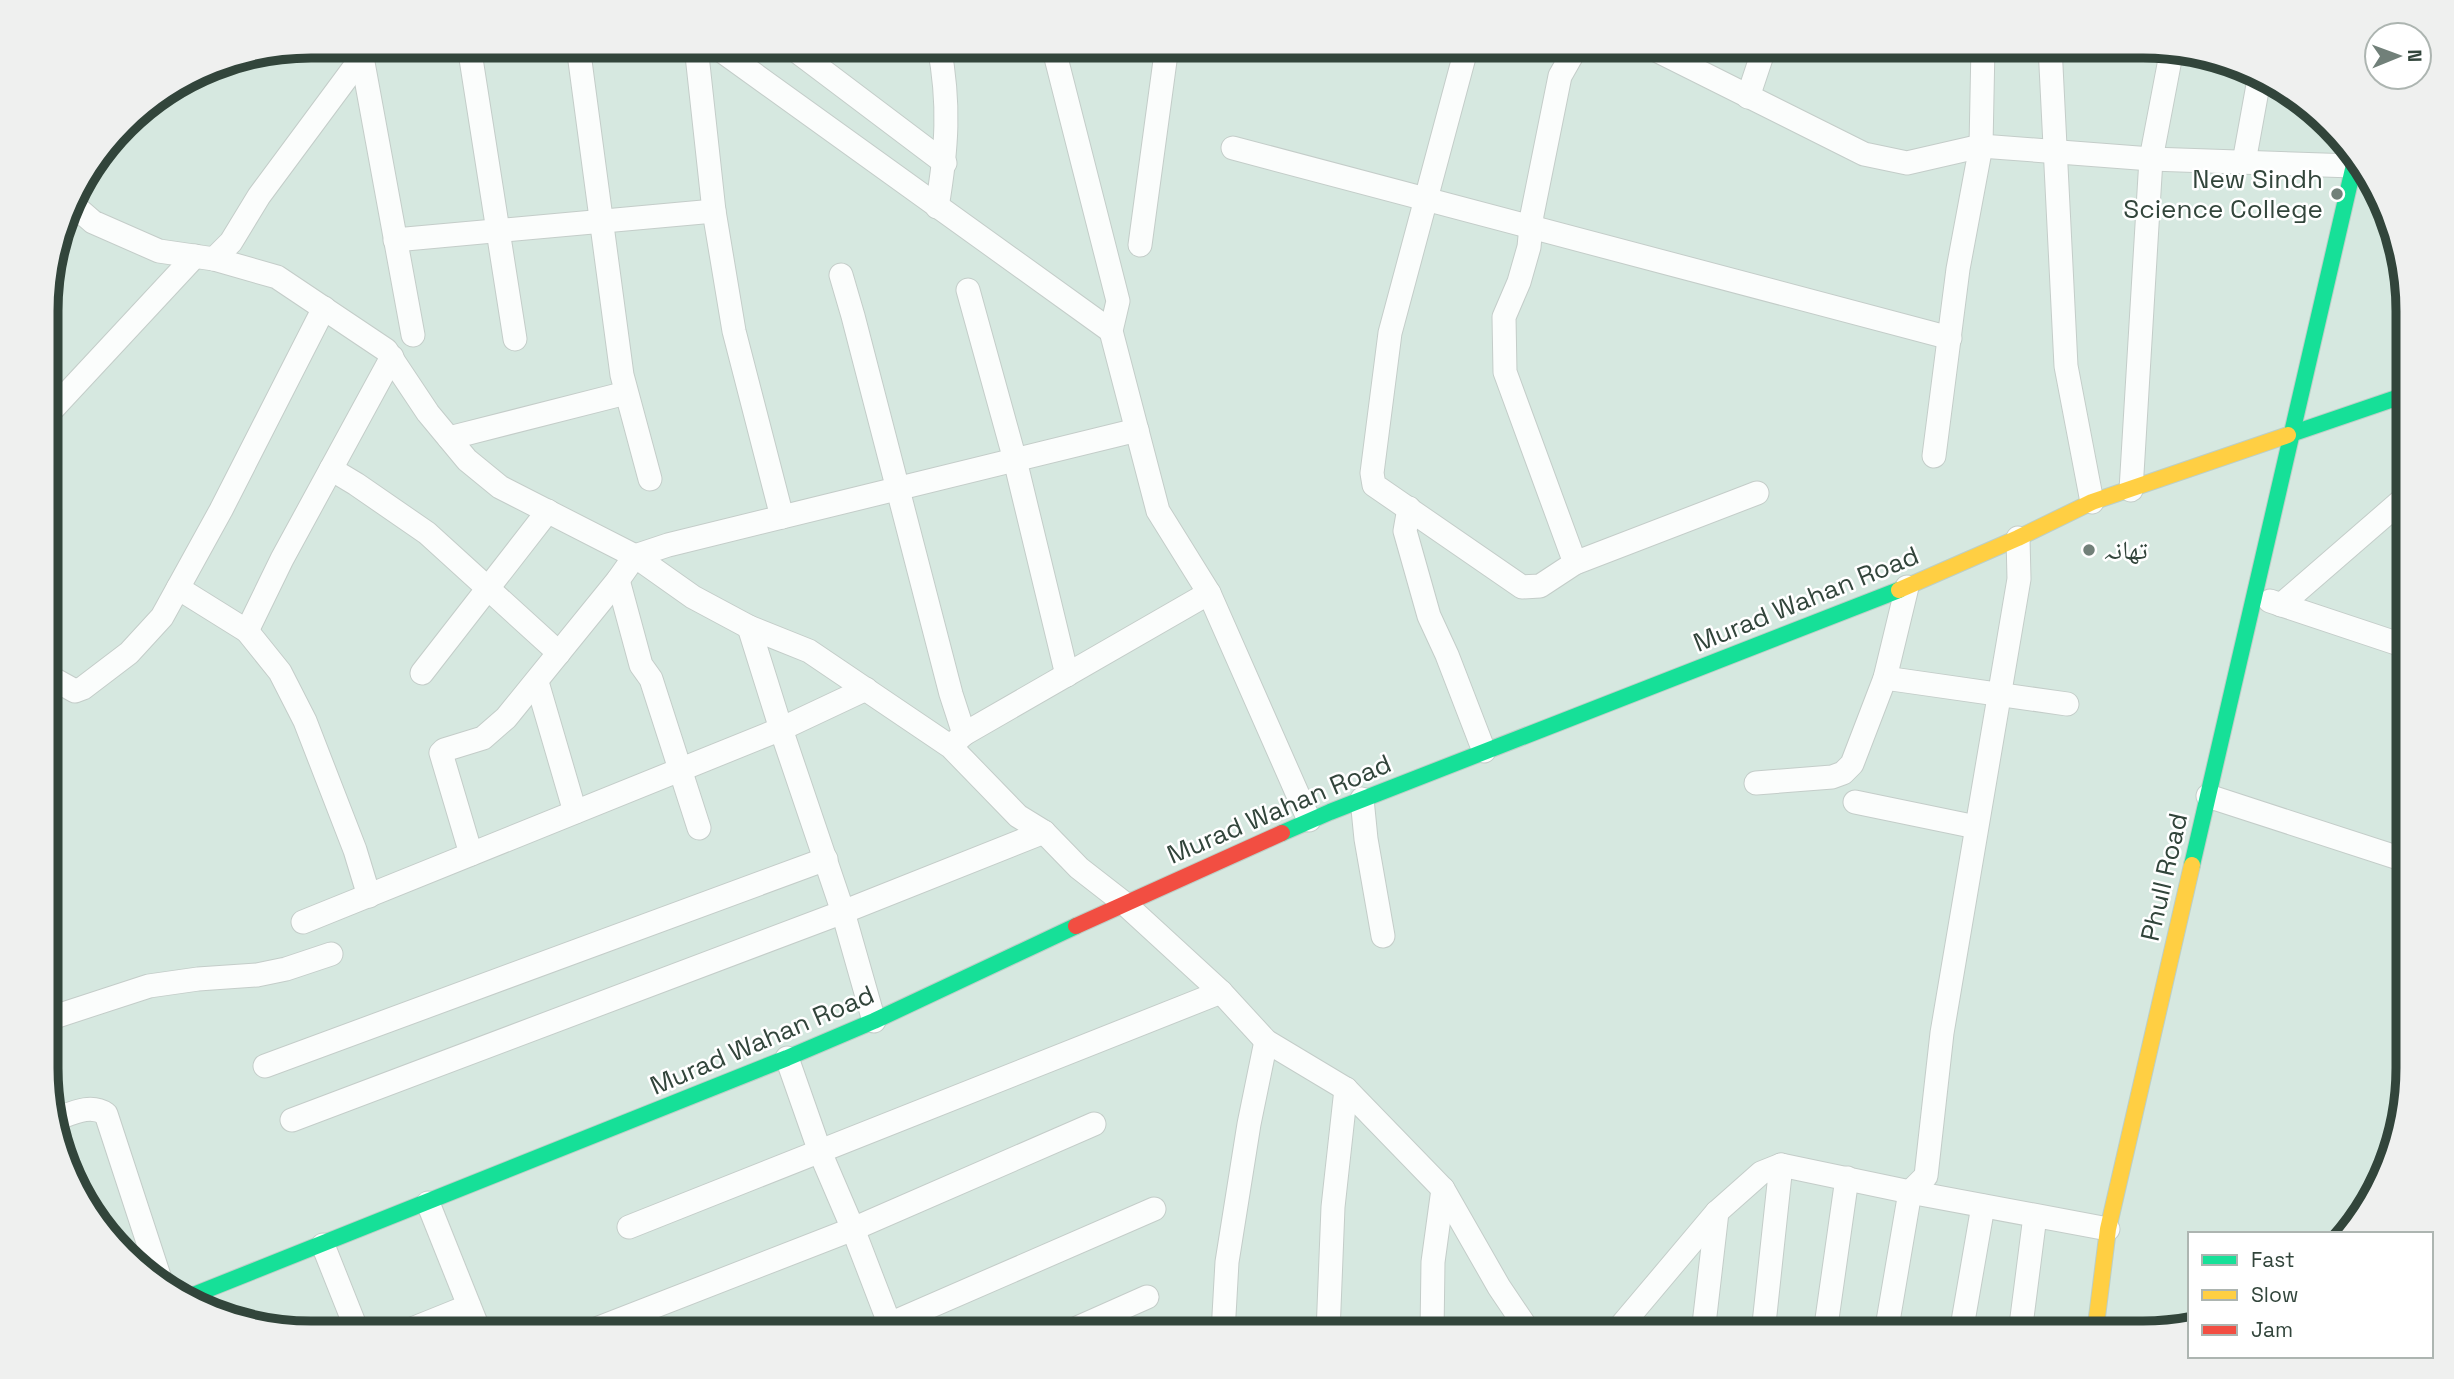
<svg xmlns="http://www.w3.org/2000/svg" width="2454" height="1379" font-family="'Space Grotesk','Noto Naskh Arabic',sans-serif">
<rect width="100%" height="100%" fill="#e6efeb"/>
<path fill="#d6e8e0" d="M310 46H2144L2212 54 2276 81 2364 164 2395 226 2408 293V1085L2373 1201 2348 1234H2190V1324L2160 1333H310L242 1325 178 1298 90 1216 48 1103V276L73 193 135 112 209 66Z"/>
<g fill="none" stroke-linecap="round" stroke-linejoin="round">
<g stroke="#c4cdc9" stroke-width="25">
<g id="street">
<path d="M469 46 515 339"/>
<path d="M578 46 622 375 650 479"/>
<path d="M696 46 714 211 734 331 782 517"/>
<path d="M715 46 1111 331"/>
<path d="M790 46 945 163"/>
<path d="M1053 46 1118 301 1111 331 1158 511 1209 593 1309 820"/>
<path d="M1467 46 1390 333 1372 473 1374 485 1522 587 1540 586 1575 563 1757 493"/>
<path d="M1648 46 1864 154 1907 163 1981 146 2151 159 2353 166"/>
<path d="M2050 46 2066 366 2092 502"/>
<path d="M362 57 413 335"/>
<path d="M1748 97 1765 46"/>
<path d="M1233 148 1950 338"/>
<path d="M2244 162 2260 74"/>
<path d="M70 202 93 222 159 251 214 259 277 277 386 350 428 413 467 460 500 487 635 556 693 597 749 627 809 651 951 747 1018 816 1044 832 1079 868 1124 903 1221 992 1266 1041 1346 1089 1443 1189 1499 1287 1530 1333"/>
<path d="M937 207C947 148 950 104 939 46"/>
<path d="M395 240 714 211"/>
<path d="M1140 245 1167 46"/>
<path d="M214 259 231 242 259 196 362 57 375 46"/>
<path d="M841 275 853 316 951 694 964 734"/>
<path d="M968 290 1015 460 1067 675"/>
<path d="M48 414 195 256"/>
<path d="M449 438 626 393"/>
<path d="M1934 456 1958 269 1981 146 1983 46"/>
<path d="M331 469 356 484 427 533 559 653"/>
<path d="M2131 490 2151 159 2172 49"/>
<path d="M1409 508 1405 531 1429 616 1447 655 1484 751"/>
<path d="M1575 563 1505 372 1504 317 1519 282 1529 247 1532 215 1560 76 1577 46"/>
<path d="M618 580 641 665 651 679 699 828"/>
<path d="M178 588 247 631 280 672 305 721 355 850 369 896"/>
<path d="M2270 601 2408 647"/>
<path d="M2281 605 2408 495"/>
<path d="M749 627 781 729 843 912 874 1021"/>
<path d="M247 631 282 559 392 357"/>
<path d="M422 673 548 511"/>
<path d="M48 676 75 691 83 688 129 653 162 617 221 510 324 308"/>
<path d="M1885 678 2067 704"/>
<path d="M537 682 575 812"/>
<path d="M953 744 964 734 1209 593"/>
<path d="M1756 783 1832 777 1843 773 1852 764 1885 678 1907 587"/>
<path d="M2208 796 2408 861"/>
<path d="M1362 799 1366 839 1383 936"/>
<path d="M1855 802 1976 827"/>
<path d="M471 854 441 753 444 750 483 738 506 718 618 580 635 556 668 545 1137 430"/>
<path d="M303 922 781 729 866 689"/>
<path d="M48 1019 149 986 198 979 257 975 286 969 331 954"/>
<path d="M787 1058 820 1152 853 1229 893 1333"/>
<path d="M265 1066 826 859"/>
<path d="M54 1120C71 1114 90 1103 106 1114L161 1282"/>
<path d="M292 1120 843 912 1044 832"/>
<path d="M428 1203 480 1333"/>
<path d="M2356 1223 2358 1220"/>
<path d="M629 1227 1221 992"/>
<path d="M323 1245 358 1333"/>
<path d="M402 1333 469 1306"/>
<path d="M586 1333 853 1229 1094 1124"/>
<path d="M869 1333 1154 1209"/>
<path d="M1066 1333 1147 1297"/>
<path d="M1223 1333 1227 1262 1249 1124 1266 1041"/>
<path d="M1328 1333 1333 1207 1346 1089"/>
<path d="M1432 1333 1433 1262 1443 1189"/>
<path d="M1615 1333 1717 1212 1761 1173 1781 1165 1910 1192 2108 1229"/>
<path d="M1703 1333 1717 1212"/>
<path d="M1763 1333 1781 1165"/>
<path d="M1825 1333 1847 1178"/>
<path d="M1886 1333 1910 1192 1926 1176 1942 1033 2019 579 2018 538"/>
<path d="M1961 1333 1983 1206"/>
<path d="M2020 1333 2035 1216"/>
</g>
</g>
<g stroke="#bccfc7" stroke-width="18">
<g id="fast">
<path d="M2288 435 2408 394"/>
<path d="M1282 833 1330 812 1899 590"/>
<path d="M2192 865 2356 156"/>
<path d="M181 1300 787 1058 874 1021 1076 926"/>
</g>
</g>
<g stroke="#bccfc7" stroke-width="18">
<g id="slow">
<path d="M1899 590 2018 538 2092 502 2288 435"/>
<path d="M2095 1333 2108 1229 2192 865"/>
</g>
</g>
<g stroke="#bccfc7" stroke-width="18">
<path id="jam" d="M1076 926 1282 833"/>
</g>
<use href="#street" stroke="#fbfdfc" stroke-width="23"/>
<use href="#fast" stroke="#16e098" stroke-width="16"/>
<use href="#slow" stroke="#ffcf43" stroke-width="16"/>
<use href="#jam" stroke="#f24e42" stroke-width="16"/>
</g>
<g fill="#718079" stroke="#fff" stroke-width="2.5">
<circle cx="2337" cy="194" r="7"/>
<circle cx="2089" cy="550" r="7"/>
</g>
<g text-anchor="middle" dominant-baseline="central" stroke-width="5" stroke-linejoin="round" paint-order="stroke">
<g font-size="26" fill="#32453b" stroke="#fff" text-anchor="end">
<text x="2323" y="179">New Sindh<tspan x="2323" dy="30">Science College</tspan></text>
<text x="2103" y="550" text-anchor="start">تھانہ</text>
</g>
<g font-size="26" fill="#32453b" stroke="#fff">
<text transform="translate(1806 599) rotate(-22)">Murad Wahan Road</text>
<text transform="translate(1279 809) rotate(-23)">Murad Wahan Road</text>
<text transform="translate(2164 877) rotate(-77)">Phull Road</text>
<text transform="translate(762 1040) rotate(-23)">Murad Wahan Road</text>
</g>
</g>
<path d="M0 0H2454V1379H0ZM311 58H2143A253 253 0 0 1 2396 311V1068A253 253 0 0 1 2143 1321H311A253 253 0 0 1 58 1068V311A253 253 0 0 1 311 58Z" fill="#eff0ef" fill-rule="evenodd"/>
<path fill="none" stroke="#32453b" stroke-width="9" d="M311 58H2143A253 253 0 0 1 2396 311V1068A253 253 0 0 1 2143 1321H311A253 253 0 0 1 58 1068V311A253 253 0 0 1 311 58Z"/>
<rect x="2188" y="1232" width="245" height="126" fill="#ffffff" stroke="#adb5b1" stroke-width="2"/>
<rect x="2202" y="1255" width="35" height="10" fill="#16e098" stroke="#adb5b1" stroke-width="2"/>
<text x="2251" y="1267" font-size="21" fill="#32453b">Fast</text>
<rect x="2202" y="1290" width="35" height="10" fill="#ffcf43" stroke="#adb5b1" stroke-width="2"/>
<text x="2251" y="1302" font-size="21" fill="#32453b">Slow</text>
<rect x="2202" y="1325" width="35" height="10" fill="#f24e42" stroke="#adb5b1" stroke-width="2"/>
<text x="2251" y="1337" font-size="21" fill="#32453b">Jam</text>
<g transform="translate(2398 56) rotate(89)"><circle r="33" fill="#ffffff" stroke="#adb5b1" stroke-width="2"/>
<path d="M0-5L12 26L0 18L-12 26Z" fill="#718079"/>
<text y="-10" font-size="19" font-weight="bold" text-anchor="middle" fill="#32453b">N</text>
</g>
</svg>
